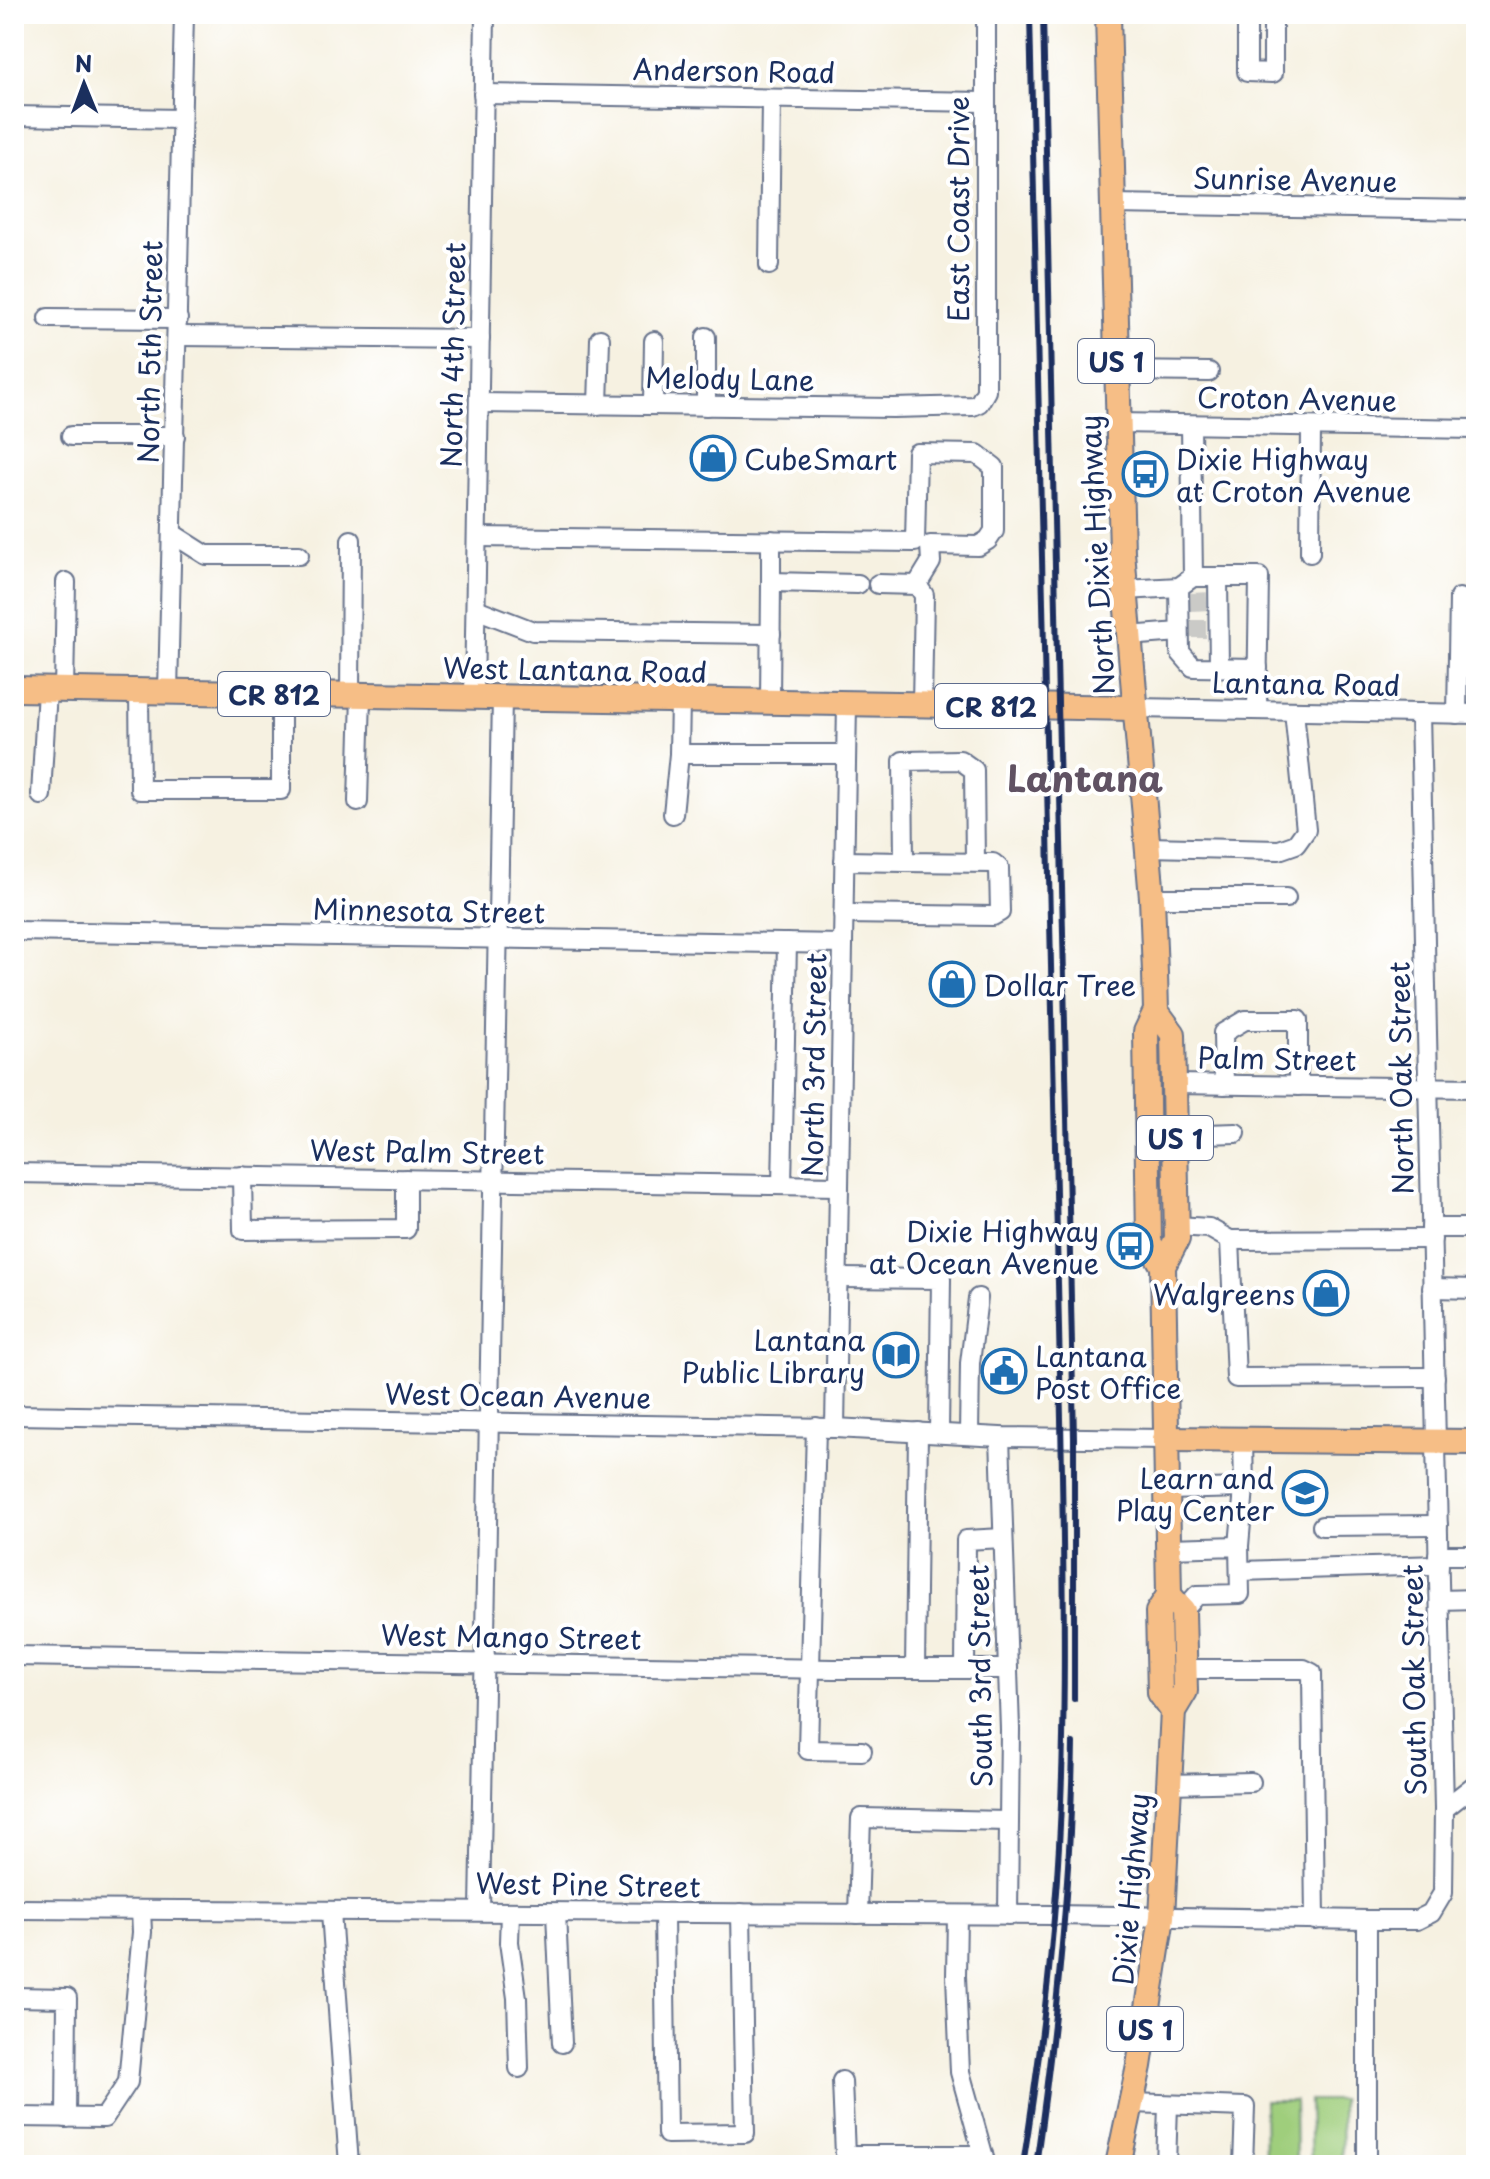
<svg xmlns="http://www.w3.org/2000/svg" width="1490" height="2179" font-family="'Playpen Sans',sans-serif">
<rect width="100%" height="100%" fill="#fff"/>
<filter id="ink" filterUnits="userSpaceOnUse"><feTurbulence type="fractalNoise" baseFrequency=".0125" numOctaves="2"/><feDisplacementMap in="SourceGraphic" scale="16" xChannelSelector="R" yChannelSelector="G"/><feConvolveMatrix kernelMatrix="1 2 1 2 8 2 1 2 1" color-interpolation-filters="sRGB"/></filter>
<filter id="wash" filterUnits="userSpaceOnUse"><feTurbulence type="fractalNoise" baseFrequency=".006" numOctaves="4" result="noise"/><feDisplacementMap in="SourceGraphic" scale="32" xChannelSelector="R" yChannelSelector="G"/><feGaussianBlur stdDeviation="1.8" result="paint"/><feColorMatrix in="noise" values="0 0 0 0 0 0 0 0 0 0 0 0 0 0 0 0 0 1.4 0 .05"/><feComposite in="paint" operator="in"/></filter>
<g filter="url(#wash)">
<rect width="100%" height="100%" fill="#f6f1e1"/>
<g fill="#9fce7c" stroke="#5d7e6d" stroke-width="2">
<path d="M1309 2100H1341L1342 2165H1311Z"/>
<path d="M1264 2101H1295L1296 2165H1265Z"/>
</g>
</g>
<g filter="url(#ink)">
<g fill="none" stroke-linecap="round" stroke-linejoin="round">
<g stroke="#cacac7" stroke-width="18" stroke-dasharray="18 9" stroke-linecap="butt">
<path d="M1189 602 1213 601"/>
<path d="M1188 629H1213"/>
</g>
<g stroke="#68738c" stroke-width="22">
<g id="minor">
<path d="M1247 14V72L1273 73V14"/>
<path d="M483 94 985 102"/>
<path d="M14 116 181 119"/>
<path d="M1112 204 1476 210"/>
<path d="M769 265 771 99"/>
<path d="M48 318 178 319"/>
<path d="M178 336 480 339"/>
<path d="M706 337V406"/>
<path d="M1117 371 1209 372"/>
<path d="M479 403 893 408 973 406 979 403 986 391V14"/>
<path d="M598 405 600 339"/>
<path d="M653 405 654 341"/>
<path d="M1118 423 1476 429"/>
<path d="M1191 425 1193 577"/>
<path d="M71 436H175"/>
<path d="M173 534 206 555H299"/>
<path d="M477 537 915 542 917 453 977 454 994 467V531L988 540 978 546 930 545 931 562 917 585"/>
<path d="M1310 553 1311 427"/>
<path d="M1218 578 1219 667"/>
<path d="M771 582V540"/>
<path d="M878 584 917 585 924 595 922 704"/>
<path d="M1179 587 1180 652 1193 667 1258 668"/>
<path d="M1125 590 1179 587 1193 577H1259L1257 710"/>
<path d="M476 609 533 631 771 634"/>
<path d="M1128 636 1179 632"/>
<path d="M64 690 66 582"/>
<path d="M139 691 140 790H281V694"/>
<path d="M168 692 184 14"/>
<path d="M350 695 351 540"/>
<path d="M474 697 485 14"/>
<path d="M770 702 771 582 858 584"/>
<path d="M1135 708 1476 714"/>
<path d="M1457 714 1459 598"/>
<path d="M679 754H846"/>
<path d="M41 795 47 690"/>
<path d="M358 802 361 695"/>
<path d="M673 814 679 754 680 700"/>
<path d="M1148 847 1279 850 1296 844 1306 830 1294 711"/>
<path d="M844 861 904 862"/>
<path d="M1152 898H1286"/>
<path d="M843 914 993 916 1000 912 999 868 993 863 904 862 903 761 960 760 974 770 975 862"/>
<path d="M14 931 843 944"/>
<path d="M1174 1084 1476 1088"/>
<path d="M1224 1085 1223 1033 1245 1020H1298V1086"/>
<path d="M1175 1135 1236 1133"/>
<path d="M14 1173 839 1186"/>
<path d="M242 1176 243 1230 406 1229V1179"/>
<path d="M782 1185 787 943"/>
<path d="M1177 1226 1209 1228 1230 1240 1432 1239"/>
<path d="M1431 1228H1476"/>
<path d="M1230 1240 1236 1378 1435 1377"/>
<path d="M838 1278 941 1279 939 1433"/>
<path d="M1432 1288 1476 1289"/>
<path d="M14 1415 835 1428 1000 1437 1165 1439"/>
<path d="M816 1427 808 1750 862 1751"/>
<path d="M835 1428 847 703"/>
<path d="M969 1435 970 1363 978 1298"/>
<path d="M1000 1437 1010 1729 1008 1915"/>
<path d="M1167 1490 1244 1488 1243 1440"/>
<path d="M1322 1526 1438 1525"/>
<path d="M1239 1546 1244 1488"/>
<path d="M1168 1548 1239 1546 1240 1594 1197 1595 1183 1611"/>
<path d="M1438 1555H1476"/>
<path d="M1240 1571 1439 1565"/>
<path d="M1440 1600 1476 1599"/>
<path d="M14 1656 834 1669H1008"/>
<path d="M915 1669 918 1432"/>
<path d="M965 1669 966 1540 1003 1538"/>
<path d="M1185 1669H1304L1312 1673 1315 1920"/>
<path d="M1170 1784 1251 1782"/>
<path d="M1444 1809 1476 1784"/>
<path d="M14 1909 1054 1915 1367 1920H1417L1431 1913 1443 1893 1444 1809 1420 713"/>
<path d="M480 1910 502 697"/>
<path d="M331 1912 349 2165"/>
<path d="M510 1912 509 1942 517 1998 519 2068"/>
<path d="M556 1913 562 2043"/>
<path d="M664 1913 667 2134 745 2133 741 1913"/>
<path d="M858 1914 861 1818 1009 1821"/>
<path d="M957 1915 956 1976 960 2072 986 2165"/>
<path d="M14 1997 67 1998 66 2118"/>
<path d="M842 2081 845 2155H983"/>
<path d="M1132 2103 1245 2107 1243 2165"/>
<path d="M14 2117 104 2118 128 2082 142 1932 141 1910"/>
<path d="M1166 2165 1168 2105"/>
<path d="M1367 2165V1920"/>
</g>
</g>
<g stroke="#68738c" stroke-width="28">
<g id="major">
<path d="M1108 14 1122 552 1152 898 1155 973 1156 1011 1146 1032 1149 1242 1163 1266"/>
<path d="M14 689 1135 708"/>
<path d="M1156 1011 1173 1034 1177 1239 1163 1266 1169 1595 1158 1612 1160 1693 1173 1711"/>
<path d="M1165 1439 1476 1442"/>
<path d="M1118 2165 1139 2066 1162 1917 1173 1711 1185 1691 1183 1611 1169 1595"/>
</g>
</g>
<use href="#minor" stroke="#fff" stroke-width="18"/>
<use href="#major" stroke="#f6be86" stroke-width="24"/>
<g stroke="#1b2f5e" stroke-width="6">
<path d="M1043 14 1074 1438V1699"/>
<path d="M1023 2165C1036 2083 1047 2000 1054 1918 1068 1753 1064 1585 1061 1419L1030 14"/>
<path d="M1036 2165C1056 2025 1071 1885 1073 1743"/>
</g>
</g>
</g>
<defs>
<g id="shop-ring" transform="scale(2.3)"><circle r="9.5" fill="#fff" stroke="#1f6fb2" stroke-width="1.5"/><path d="M-5-2.5h2.3a2.7 3.5 0 0 1 5.4 0H5L5.5 6h-11ZM-1.5-2.5h3a1.5 2.3 0 0 0-3 0Z" fill="#1f6fb2"/></g>
<g id="bus-ring" transform="scale(2.3)"><circle r="9.5" fill="#fff" stroke="#1f6fb2" stroke-width="1.5"/><path d="M-5-6H5V4H4V6H2V4H-2V6H-4V4H-5ZM-3.5-4V0h7V-4ZM-3.5 1.2v1.5H-2V1.2ZM2 1.2v1.5H3.5V1.2Z" fill="#1f6fb2"/></g>
<g id="library-ring" transform="scale(2.3)"><circle r="9.5" fill="#fff" stroke="#1f6fb2" stroke-width="1.5"/><path d="M-6-4Q-3-5.5-.7-3.5V5Q-3 3-6 4ZM6-4Q3-5.5 .7-3.5V5Q3 3 6 4Z" fill="#1f6fb2"/></g>
<g id="civic-ring" transform="scale(2.3)"><circle r="9.5" fill="#fff" stroke="#1f6fb2" stroke-width="1.5"/><path d="M-.6-6.5H3V-4.5H.6V-3L4-1V1h2V6H-6V1h2V-1L-.6-3ZM-1.2 2.5V6h2.4V2.5Z" fill="#1f6fb2"/></g>
<g id="school-ring" transform="scale(2.3)"><circle r="9.5" fill="#fff" stroke="#1f6fb2" stroke-width="1.5"/><path d="M0-5L7-2L0 1L-7-2ZM-4 1L0 2.5L4 1V4Q0 6-4 4Z" fill="#1f6fb2"/></g>
</defs>
<g fill-rule="evenodd">
<use href="#shop-ring" x="713" y="458"/>
<use href="#bus-ring" x="1145" y="474"/>
<use href="#shop-ring" x="952" y="984"/>
<use href="#bus-ring" x="1130" y="1246"/>
<use href="#shop-ring" x="1326" y="1293"/>
<use href="#library-ring" x="896" y="1355"/>
<use href="#civic-ring" x="1004" y="1371"/>
<use href="#school-ring" x="1305" y="1493"/>
</g>
<g text-anchor="middle" dominant-baseline="central" stroke-width="8" stroke-linejoin="round" paint-order="stroke">
<g fill="#fff" stroke="#5f6d8e" stroke-width="2">
<rect x="1078" y="339" width="76" height="44" rx="6"/>
<rect x="218" y="672" width="112" height="44" rx="6"/>
<rect x="935" y="684" width="112" height="44" rx="6"/>
<rect x="1137" y="1116" width="76" height="44" rx="6"/>
<rect x="1107" y="2007" width="76" height="44" rx="6"/>
</g>
<g font-size="26" font-weight="bold" fill="#1b2f5e">
<text x="1116" y="361">US 1</text>
<text x="274" y="694">CR 812</text>
<text x="991" y="706">CR 812</text>
<text x="1175" y="1138">US 1</text>
<text x="1145" y="2029">US 1</text>
</g>
<g font-size="28" fill="#1b2f5e" stroke="#fff">
<text transform="translate(734 70) rotate(1)">Anderson Road</text>
<text transform="translate(1295 179) rotate(1)">Sunrise Avenue</text>
<text transform="translate(957 209) rotate(-90)">East Coast Drive</text>
<text transform="translate(149 352) rotate(-89)">North 5th Street</text>
<text transform="translate(452 355) rotate(-89)">North 4th Street</text>
<text transform="translate(730 378) rotate(1)">Melody Lane</text>
<text transform="translate(1297 398) rotate(1)">Croton Avenue</text>
<text transform="translate(1096 555) rotate(-93)">North Dixie Highway</text>
<text transform="translate(575 669) rotate(1)">West Lantana Road</text>
<text transform="translate(1306 683) rotate(1)">Lantana Road</text>
<text transform="translate(429 910) rotate(1)">Minnesota Street</text>
<text transform="translate(1277 1058) rotate(1)">Palm Street</text>
<text transform="translate(813 1065) rotate(-89)">North 3rd Street</text>
<text transform="translate(1400 1078) rotate(-91)">North Oak Street</text>
<text transform="translate(427 1151) rotate(1)">West Palm Street</text>
<text transform="translate(518 1395) rotate(1)">West Ocean Avenue</text>
<text transform="translate(511 1636) rotate(1)">West Mango Street</text>
<text transform="translate(979 1676) rotate(-91)">South 3rd Street</text>
<text transform="translate(1413 1680) rotate(-91)">South Oak Street</text>
<text transform="translate(588 1884) rotate(1)">West Pine Street</text>
<text transform="translate(1130 1889) rotate(-85)">Dixie Highway</text>
</g>
<g font-size="28" fill="#1b2f5e" stroke="#fff" text-anchor="start">
<text x="744" y="458">CubeSmart</text>
<text x="1176" y="458">Dixie Highway<tspan x="1176" dy="32">at Croton Avenue</tspan></text>
<text x="983" y="984">Dollar Tree</text>
<text x="1099" y="1230" text-anchor="end">Dixie Highway<tspan x="1099" dy="32">at Ocean Avenue</tspan></text>
<text x="1295" y="1293" text-anchor="end">Walgreens</text>
<text x="865" y="1339" text-anchor="end">Lantana<tspan x="865" dy="32">Public Library</tspan></text>
<text x="1035" y="1355">Lantana<tspan x="1035" dy="32">Post Office</tspan></text>
<text x="1274" y="1477" text-anchor="end">Learn and<tspan x="1274" dy="32">Play Center</tspan></text>
</g>
<g font-size="36" font-weight="bold" fill="#605263" stroke="#fff">
<text x="1085" y="777">Lantana</text>
</g>
</g>
<rect width="1490" height="2179" fill="none" stroke="#fff" stroke-width="48"/>
<g transform="translate(84 84) rotate(359)" stroke="#ffffff" stroke-width="6" paint-order="stroke">
<path d="M0-6L14 30L0 20L-14 30Z" fill="#1b2f5e"/>
<text y="-12" font-size="22" font-weight="bold" text-anchor="middle" fill="#1b2f5e">N</text>
</g>
</svg>
